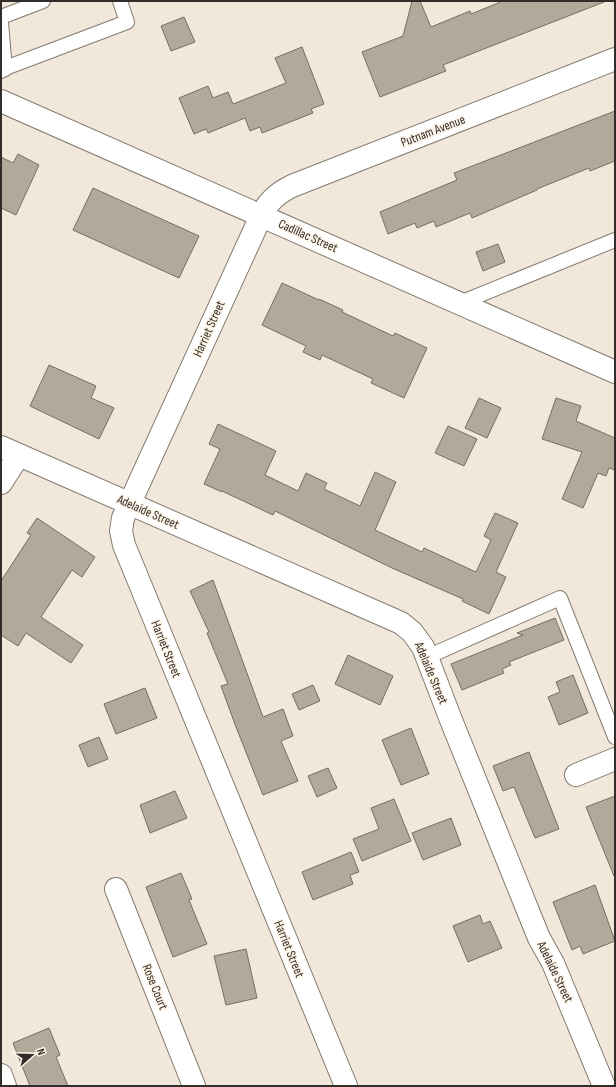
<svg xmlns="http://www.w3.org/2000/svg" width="616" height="1087" font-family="'Sofia Sans Condensed',sans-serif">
<rect width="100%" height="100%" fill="#f1e7da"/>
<g fill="#b2a89c" stroke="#776e62">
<path d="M412 1H420L431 27 470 11 471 14 503 1H603L604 2 443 65 446 71 380 97 362 52 403 36Z"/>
<path d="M184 17 195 42 171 51 161 26Z"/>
<path d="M302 47 324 104 311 109 313 113 262 133 260 127 250 131 245 118 208 133 206 129 194 134 179 98 208 86 213 98 228 92 233 104 286 83 275 58Z"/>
<path d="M615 111V161L590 171 589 168 537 189V190L472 218 470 213 436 227 434 221 417 228 415 223 388 234 380 212 457 180 454 173Z"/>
<path d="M18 154 39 165 16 215 1 208V157L13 163Z"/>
<path d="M93 188 199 236 179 278 73 230Z"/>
<path d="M498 244 505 262 483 271 476 252Z"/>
<path d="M282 283 319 300V299L343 310 342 312 393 336 395 333 427 348 404 398 371 383 373 379 322 355 320 360 303 352 306 346 262 325Z"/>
<path d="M49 365 96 386 91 398 114 408 99 439 30 406Z"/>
<path d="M479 398 501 408 487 438 465 428Z"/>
<path d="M556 398 581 406 576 421 615 438V470L609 468 606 476 598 473 583 508 562 499 582 452 542 439Z"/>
<path d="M218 424 276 451 265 475 298 491 306 473 327 483 324 489 360 506 375 472 396 482 375 530 422 552 424 548 476 572 491 540 484 536 495 513 518 523 496 572 506 577 489 614 462 601 463 599 392 568 275 511 273 515 222 491V492L204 484 220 449 209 444Z"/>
<path d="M448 426 477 439 464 466 435 453Z"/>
<path d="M37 518 95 557 82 577 72 570 41 617 83 645 71 663 26 633 18 646 1 635V581L31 535 27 533Z"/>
<path d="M213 580 263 717 283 709 293 736 281 741 298 781 263 795 236 727 221 686 228 684 207 633 209 632 190 591Z"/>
<path d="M555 618 564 640 509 662 511 665 502 669 504 673 462 690 451 664 523 635 517 633Z"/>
<path d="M348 655 393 676 380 705 335 684Z"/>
<path d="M573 675 588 713 559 725 548 697 560 692 556 682Z"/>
<path d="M313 685 320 701 299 710 292 694Z"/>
<path d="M145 688 157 718 116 734 104 704Z"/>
<path d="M411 728 429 774 401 785 382 740Z"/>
<path d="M99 737 108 759 88 767 79 745Z"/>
<path d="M529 752 559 829 535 838 514 787 503 791 493 766Z"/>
<path d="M328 768 337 788 317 797 308 776Z"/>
<path d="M175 791 187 818 150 833 140 805Z"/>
<path d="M615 796V876H614L586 807Z"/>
<path d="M394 799 411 841 362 861 353 839 379 829 371 808Z"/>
<path d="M451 818 461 845 423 860 412 833Z"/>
<path d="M351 852 359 872 350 875 353 884 313 900 302 872Z"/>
<path d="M181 873 192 899 189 900 207 944 173 957 146 887Z"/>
<path d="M595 885 615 941 583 954 580 946 572 950 553 902Z"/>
<path d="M480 915 483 924 490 921 502 948 468 962 453 926Z"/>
<path d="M246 949 257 998 226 1005 214 956Z"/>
<path d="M49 1028 60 1055 56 1057 68 1086H30L13 1043Z"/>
</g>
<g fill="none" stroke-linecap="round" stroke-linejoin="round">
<g stroke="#847b6f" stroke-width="16">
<g id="lane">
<path d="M1 17 43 1"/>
<path d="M1 23 5 69"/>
<path d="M1 71 8 67 127 22 120 1"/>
<path d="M460 303 615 240"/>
<path d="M427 657 560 598 615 737"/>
</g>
</g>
<g stroke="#847b6f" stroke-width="24">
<g id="street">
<path d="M1 101 615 372"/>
<path d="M1 447 401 623 412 632 423 647 451 720 539 938 553 963 604 1086"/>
<path d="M1 483 19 455"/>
<path d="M576 775 615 759"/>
<path d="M116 889 194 1086"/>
<path d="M1 1075 5 1086"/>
<path d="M346 1086 124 545 121 531 123 518 261 216C268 201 278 193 292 186L615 59"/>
</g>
</g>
<use href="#lane" stroke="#fff" stroke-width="14"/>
<use href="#street" stroke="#fff" stroke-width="22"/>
</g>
<g text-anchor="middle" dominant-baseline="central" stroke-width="3" stroke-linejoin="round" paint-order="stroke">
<g font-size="13" fill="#312d28" stroke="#fef4e7">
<text transform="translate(433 131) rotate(-21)">Putnam Avenue</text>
<text transform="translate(308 236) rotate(24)">Cadillac Street</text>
<text transform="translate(209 329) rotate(-66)">Harriet Street</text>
<text transform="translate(148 512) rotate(24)">Adelaide Street</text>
<text transform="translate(166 649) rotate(68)">Harriet Street</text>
<text transform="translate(431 673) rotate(67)">Adelaide Street</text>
<text transform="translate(289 949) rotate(68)">Harriet Street</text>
<text transform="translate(555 972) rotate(64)">Adelaide Street</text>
<text transform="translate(155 987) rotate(68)">Rose Court</text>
</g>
</g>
<rect width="616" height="1087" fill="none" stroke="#312d28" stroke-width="4"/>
<g transform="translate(32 1055) rotate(70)" stroke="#fef4e7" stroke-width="3" paint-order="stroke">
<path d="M0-3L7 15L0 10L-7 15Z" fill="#312d28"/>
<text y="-6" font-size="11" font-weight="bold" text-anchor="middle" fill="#312d28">N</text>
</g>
</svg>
